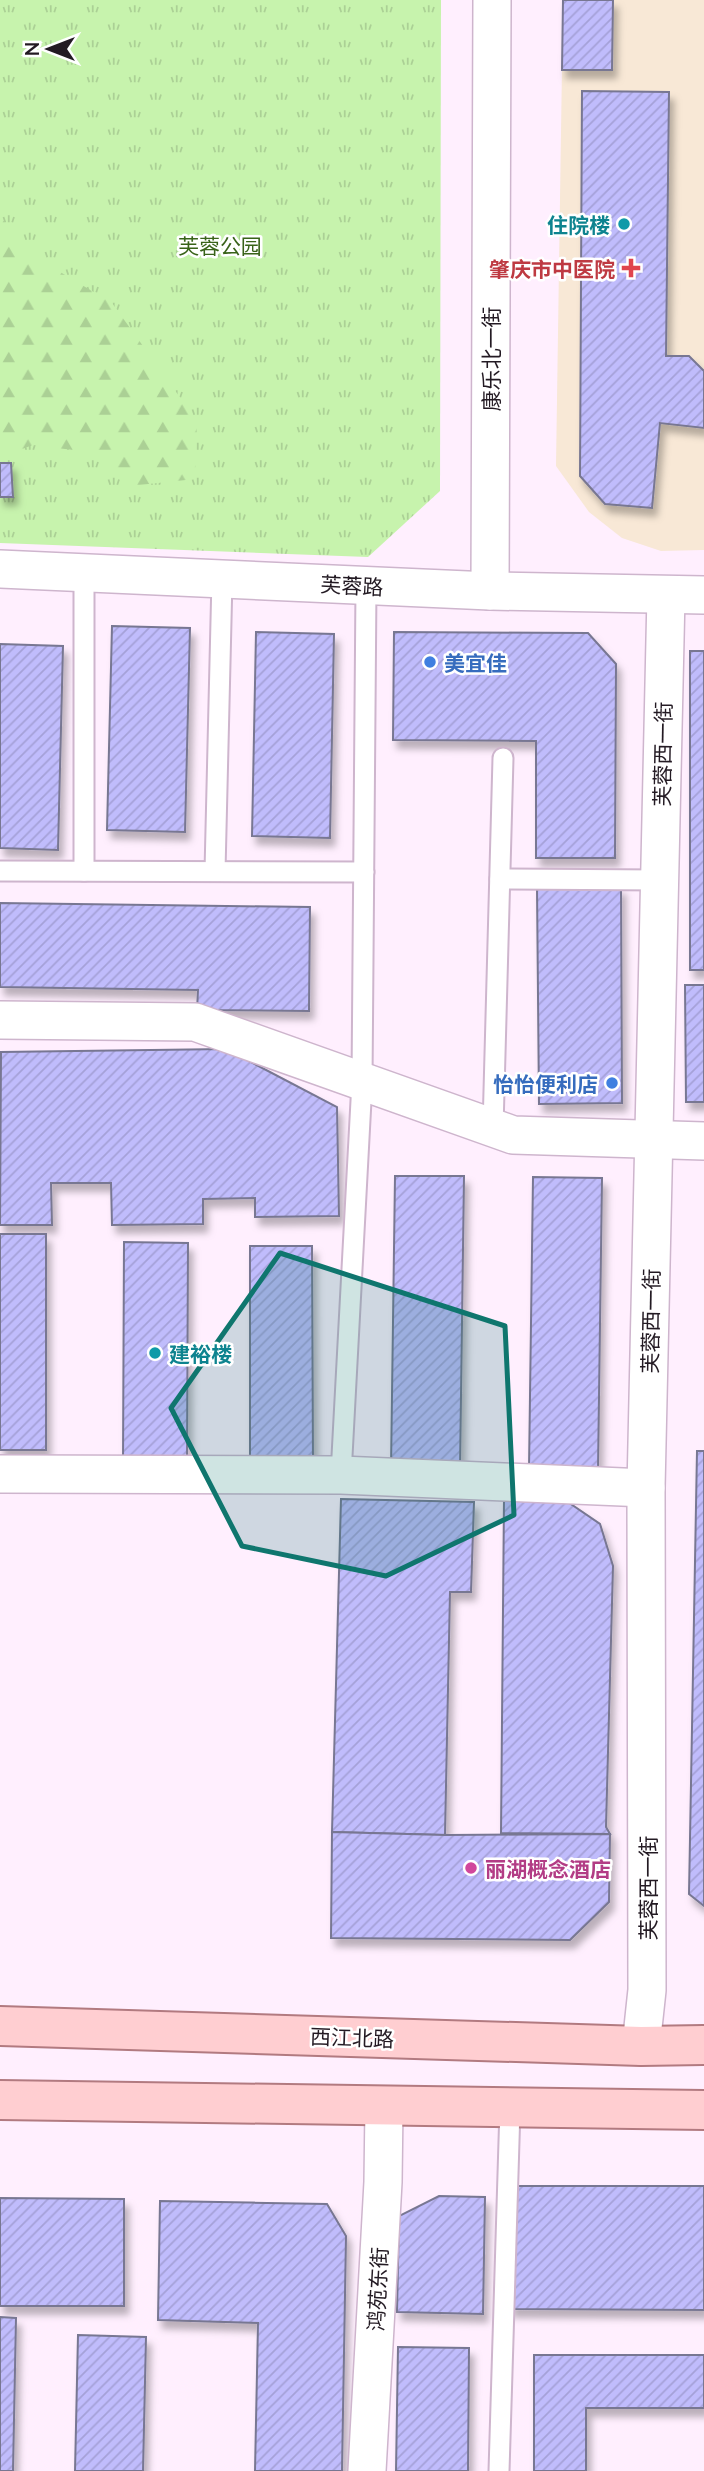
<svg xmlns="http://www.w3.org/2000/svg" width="704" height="2471" font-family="Lato,'Noto Sans SC',sans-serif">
<defs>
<pattern id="grass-tufts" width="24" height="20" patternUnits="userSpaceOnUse" patternTransform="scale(1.75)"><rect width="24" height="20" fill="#c7f3ad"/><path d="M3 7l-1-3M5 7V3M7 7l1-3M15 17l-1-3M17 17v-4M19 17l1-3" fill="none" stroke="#abd095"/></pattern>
<pattern id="forest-firs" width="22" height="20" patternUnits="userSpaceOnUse" patternTransform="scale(1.75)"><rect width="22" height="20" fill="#c7f3ad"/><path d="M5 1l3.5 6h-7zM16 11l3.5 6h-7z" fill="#abd095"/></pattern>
<pattern id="building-hatch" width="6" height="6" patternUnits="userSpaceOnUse" patternTransform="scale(1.75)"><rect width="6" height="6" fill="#c0bcfc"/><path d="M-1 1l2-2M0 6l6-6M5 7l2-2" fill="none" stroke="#a5a1d8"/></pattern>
<filter id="shadow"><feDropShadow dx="4.5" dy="8" stdDeviation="3.5" flood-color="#0004"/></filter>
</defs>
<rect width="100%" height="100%" fill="#ffeffe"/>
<path fill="#f8e8d6" d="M563 0H704V550L661 551 622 538 589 512 556 466Z"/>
<path fill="url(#grass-tufts)" d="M0 0H441L440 491 368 557 0 543Z"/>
<path fill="url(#forest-firs)" d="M0 217 35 257 112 303 197 421 195 479 130 486 97 453 33 445 0 457Z"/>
<g fill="url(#building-hatch)" stroke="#787792" stroke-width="2" filter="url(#shadow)">
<path d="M563 0H613L612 70H562Z"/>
<path d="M582 91 669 92 666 356H689L704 371V428L660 423 652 508 605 504 580 476Z"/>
<path d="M0 463H11L13 497H0Z"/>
<path d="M112 626 190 628 185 832 107 830Z"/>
<path d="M256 632 334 634 330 838 252 836Z"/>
<path d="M394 632 588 633 616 664 615 858H536V741L393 740Z"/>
<path d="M0 644 63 646 58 850 0 848Z"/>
<rect x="690" y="651" width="14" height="319"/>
<path d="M621 887 622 1103 539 1104 537 888Z"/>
<path d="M0 903 310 907 309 1011 197 1010 198 990 0 987Z"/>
<path d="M685 985H704V1102H686Z"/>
<path d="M226 1049 337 1107 339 1216 255 1217V1198L203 1199V1224L112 1225 111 1183H51L52 1225H0L1 1052Z"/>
<path d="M395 1176H464L460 1469 391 1468Z"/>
<path d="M533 1177 602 1178 598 1470 529 1469Z"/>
<rect x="0" y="1234" width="46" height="216"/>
<path d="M124 1242 188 1243 187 1463H123Z"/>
<path d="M250 1246H312L313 1462H250Z"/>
<path d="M697 1451H704V1906L689 1894Z"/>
<path d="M504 1498H562L600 1524 613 1566 606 1827 610 1834 501 1833Z"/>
<path d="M341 1499 474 1502 471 1592H450L445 1835 332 1832Z"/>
<path d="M332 1832 445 1835 610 1834 609 1902 570 1940 331 1938Z"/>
<path d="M509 2186H704V2310L509 2309Z"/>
<path d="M439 2196 485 2197 483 2314 397 2312 399 2216Z"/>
<path d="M0 2198 124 2199V2306H0Z"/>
<path d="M160 2201 327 2204 346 2236 342 2471H255L258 2323 158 2320Z"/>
<path d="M0 2317 16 2318 13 2471H0Z"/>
<path d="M78 2335 146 2337 143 2471H75Z"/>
<path d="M398 2347 469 2348 468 2471H396Z"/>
<path d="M534 2355H704V2408H586V2471H534Z"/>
</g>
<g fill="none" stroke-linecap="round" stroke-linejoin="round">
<g stroke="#ceb5cd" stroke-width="23">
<g id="service">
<path d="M0 871 364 872"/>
<path d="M84 871V573"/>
<path d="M215 871 222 579"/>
<path d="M500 879 660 880"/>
<path d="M493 1128 503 758"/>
<path d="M341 1475 362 1082 366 586"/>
<path d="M499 2471 510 2108"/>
</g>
</g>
<g stroke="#ceb5cd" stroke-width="40">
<g id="minor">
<path d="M0 569 490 591 704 595"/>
<path d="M490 591 492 0"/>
<path d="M0 1020 195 1022 513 1135 704 1141"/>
<path d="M0 1474 341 1475 646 1488"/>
<path d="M641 2046 647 1990 646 1488 666 595"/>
<path d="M367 2471 383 2182 384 2107"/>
</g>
</g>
<g stroke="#b27a80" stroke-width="42">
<g id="primary">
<path d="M0 2026 641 2046 704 2045"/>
<path d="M0 2100 704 2110"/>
</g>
</g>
<use href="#service" stroke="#fff" stroke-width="19"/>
<use href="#minor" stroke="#fff" stroke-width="37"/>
<use href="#primary" stroke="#ffced1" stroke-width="38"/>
</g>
<path fill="#0f766e" fill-opacity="0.2" stroke="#0f766e" stroke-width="5" stroke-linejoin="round" d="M280 1253 505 1326 514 1515 386 1576 242 1546 171 1408Z"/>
<g fill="#0f9aa8" stroke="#fff" stroke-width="2.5">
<circle cx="624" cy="224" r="7"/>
<circle cx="155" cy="1353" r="7"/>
</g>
<path fill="#e0444e" stroke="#fff" stroke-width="2.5" d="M627.5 257.5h7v7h7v7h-7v7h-7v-7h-7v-7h7z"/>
<g fill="#3f7fe0" stroke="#fff" stroke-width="2.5">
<circle cx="430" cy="662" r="7"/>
<circle cx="612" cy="1083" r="7"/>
</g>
<circle fill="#d1479c" stroke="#fff" stroke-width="2.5" cx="471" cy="1868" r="7"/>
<g text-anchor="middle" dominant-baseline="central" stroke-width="5" stroke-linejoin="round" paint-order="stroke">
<g font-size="21" font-weight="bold" fill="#0d838f" stroke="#fff" text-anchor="end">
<text x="610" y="224">住院楼</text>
<text x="169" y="1353" text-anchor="start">建裕楼</text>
</g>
<g font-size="21" fill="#396319" stroke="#fff">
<text x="220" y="245">芙蓉公园</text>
</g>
<g font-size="21" font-weight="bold" fill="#be3a42" stroke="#fff" text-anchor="end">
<text x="615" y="268">肇庆市中医院</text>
</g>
<g font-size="21" fill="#231a23" stroke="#fff">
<text transform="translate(490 359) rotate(-90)">康乐北一街</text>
<text transform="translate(352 585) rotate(3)">芙蓉路</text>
<text transform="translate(662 754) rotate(-89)">芙蓉西一街</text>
<text transform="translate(650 1321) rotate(-89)">芙蓉西一街</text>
<text transform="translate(647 1888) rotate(-90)">芙蓉西一街</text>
<text transform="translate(352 2037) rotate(2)">西江北路</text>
<text transform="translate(377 2289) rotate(-87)">鸿苑东街</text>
</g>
<g font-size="21" font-weight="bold" fill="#366cbe" stroke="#fff" text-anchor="start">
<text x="444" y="662">美宜佳</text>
<text x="598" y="1083" text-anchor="end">怡怡便利店</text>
</g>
<g font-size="21" font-weight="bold" fill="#b23c85" stroke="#fff" text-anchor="start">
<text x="485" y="1868">丽湖概念酒店</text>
</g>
</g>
<g transform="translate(49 49) rotate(270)" stroke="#ffffff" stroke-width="5" paint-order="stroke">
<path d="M0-5L12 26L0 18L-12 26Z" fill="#231a23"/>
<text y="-10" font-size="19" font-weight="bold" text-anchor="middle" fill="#231a23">N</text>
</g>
</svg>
